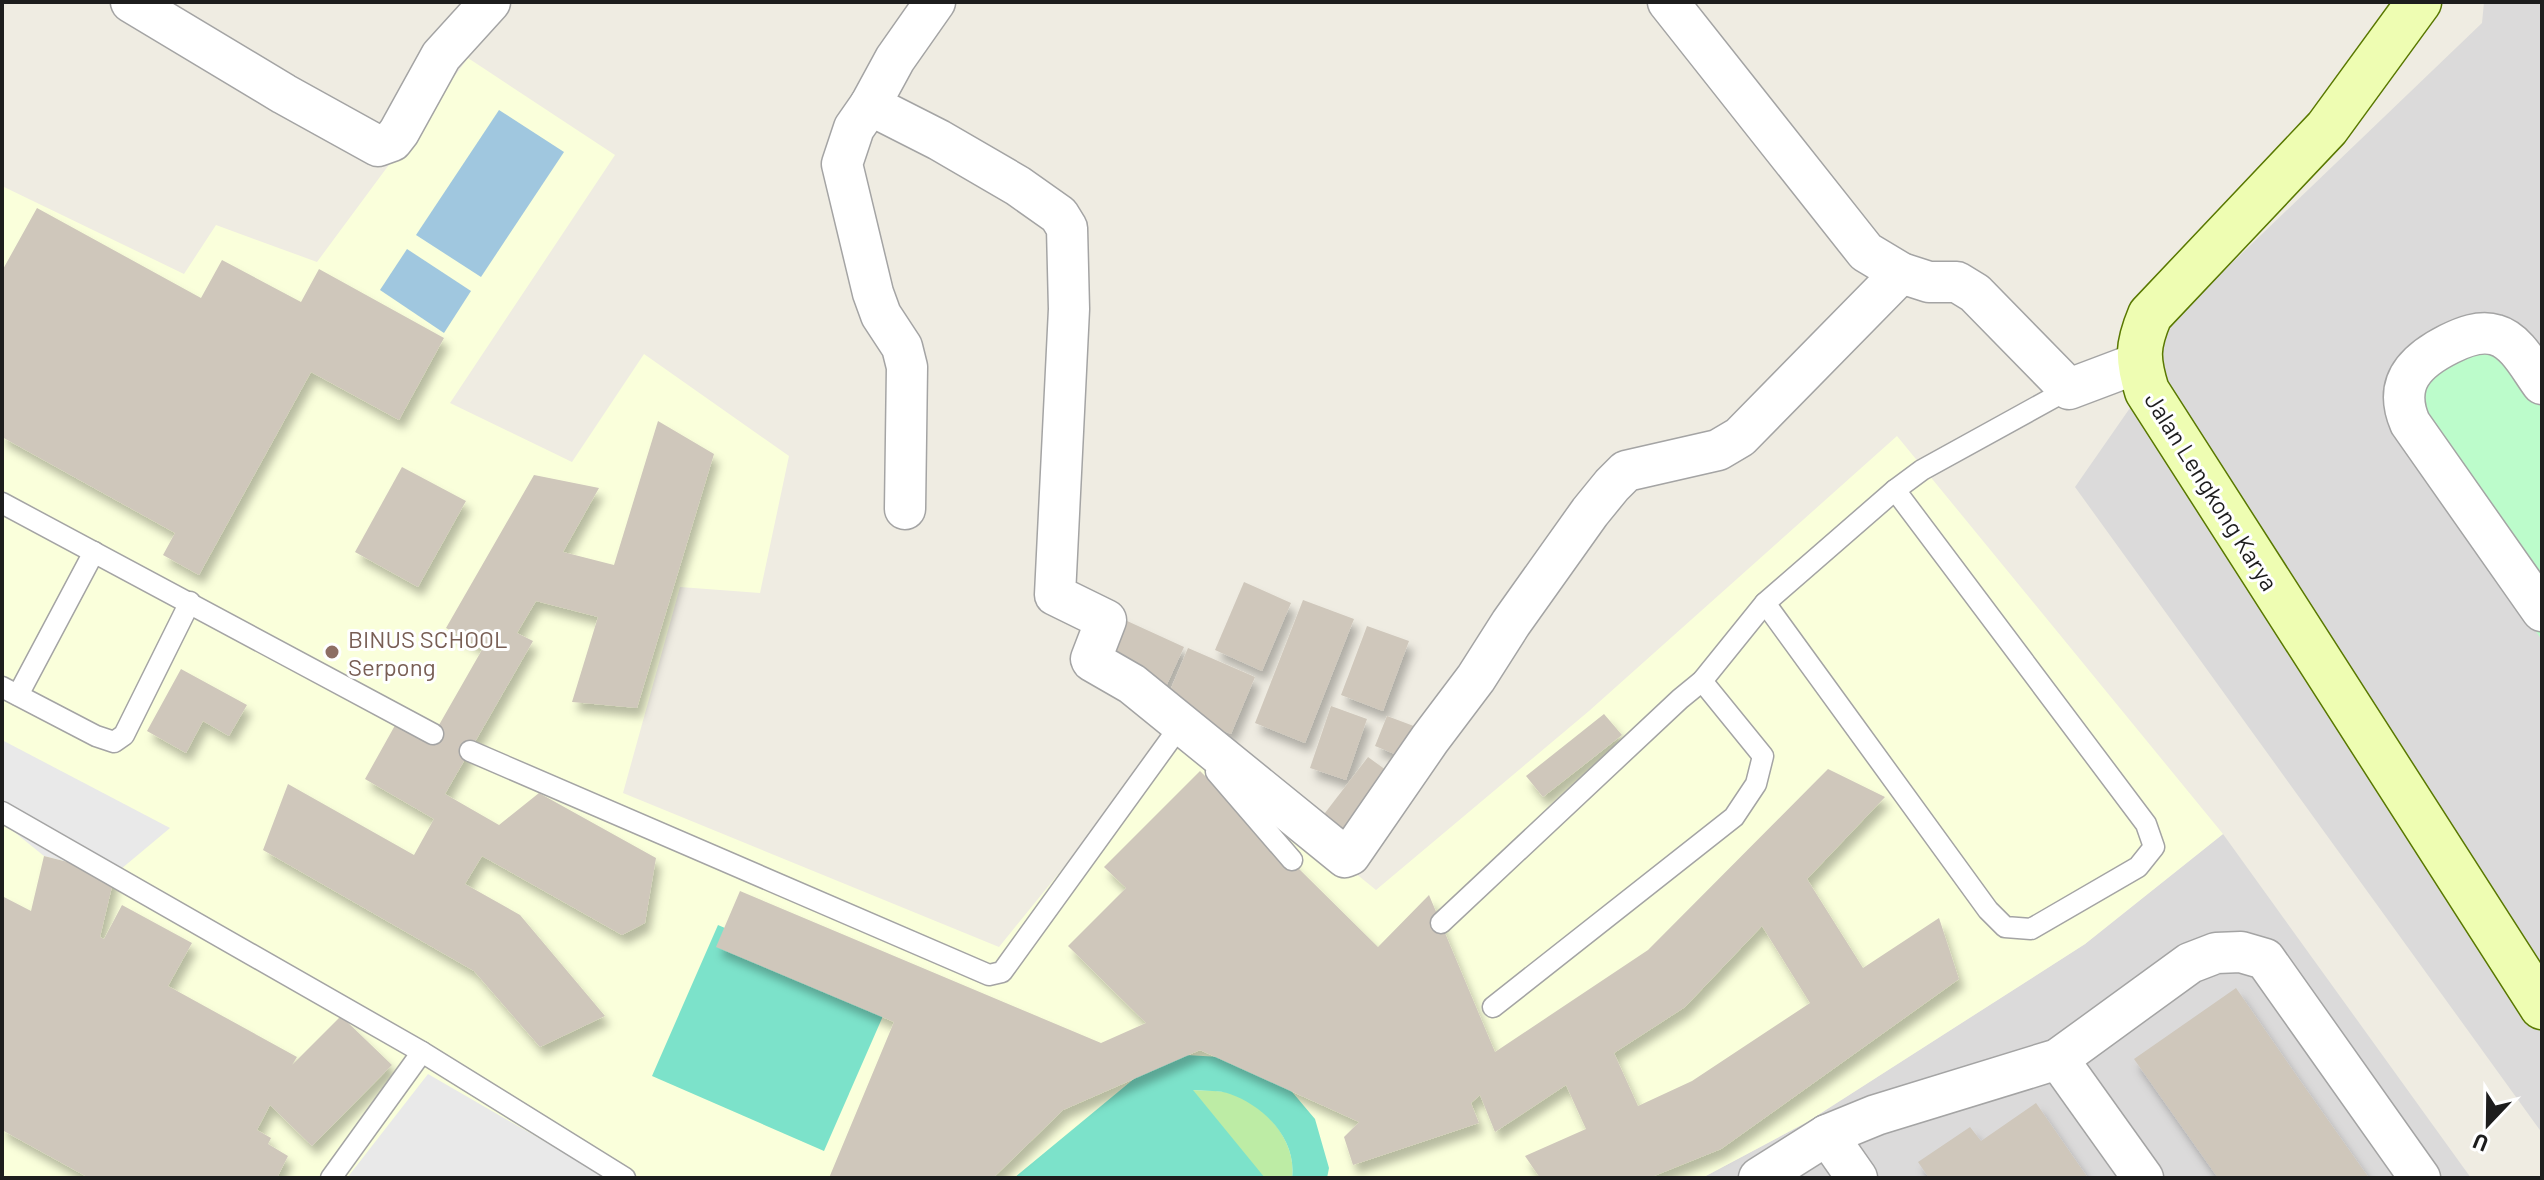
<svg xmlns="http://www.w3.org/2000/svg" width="2544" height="1180" font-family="Barlow,sans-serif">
<defs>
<filter id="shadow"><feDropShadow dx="5" dy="9" stdDeviation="4" flood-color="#0004"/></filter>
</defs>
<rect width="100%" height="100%" fill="#efece2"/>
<g fill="#dbdada">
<path d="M2484 2H2542V1133L2075 487 2139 395 2163 329 2482 23Z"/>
<path d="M2223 834 2471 1178H1702L1807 1122 2085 944Z"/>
</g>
<path fill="#faffdb" d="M468 58 615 155 450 403 572 462 644 354 789 456 760 593 680 587 623 793 999 947 1177 728 1376 890 1589 711 1897 436 2223 834 2085 944 1807 1122 1702 1178H2V186L184 274 216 225 317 262Z"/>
<path fill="#bdeca5" d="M1192 1090C1204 1091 1218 1090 1230 1093 1264 1104 1297 1140 1292 1178H1069Z"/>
<path fill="#bcfccb" d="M2445 328 2542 371V640L2388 421 2404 364Z"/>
<g fill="#7ce2ca">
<path d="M718 925 890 1000 824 1151 652 1076Z"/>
<path d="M1186 1055 1237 1058 1282 1080 1315 1119 1329 1168 1327 1178H1292C1297 1139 1264 1106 1230 1094 1220 1090 1205 1091 1193 1090L1265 1178H1014L1141 1073Z"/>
</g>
<g fill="#e9e9e9">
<path d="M2 740 170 828 115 874 44 856 2 822Z"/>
<path d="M428 1074 608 1178H347Z"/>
</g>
<g fill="#a0c7df">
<path d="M499 110 564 152 481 277 416 235Z"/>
<path d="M407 249 471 291 444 333 380 290Z"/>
</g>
<g fill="#cfc7bb" fill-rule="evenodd" filter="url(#shadow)">
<path d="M37 208 201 298 222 260 301 302 319 269 444 338 399 420 311 372 199 575 163 555 175 533 2 437V271Z"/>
<path d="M658 421 714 454 637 708 572 702 598 617 536 601 517 633 533 641 445 794 499 825 539 793 656 858 645 923 622 935 482 856 465 884 520 915 605 1016 540 1047 474 971 263 850 288 784 414 855 434 819 365 779 398 720 431 739 483 648 446 628 534 475 599 488 563 552 614 565Z"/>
<path d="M402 467 466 501 418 587 355 552Z"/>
<path d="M1244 582 1291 603 1262 671 1215 650Z"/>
<path d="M1303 600 1354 619 1305 743 1255 723Z"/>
<path d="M1114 615 1184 647 1164 691 1094 660Z"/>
<path d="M1367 626 1409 641 1383 711 1341 695Z"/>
<path d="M1188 648 1255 677 1231 734 1164 705Z"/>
<path d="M181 669 247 705 229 736 203 721 186 753 147 731Z"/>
<path d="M1331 706 1367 719 1346 780 1310 768Z"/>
<path d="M1604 714 1622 735 1543 797 1526 776Z"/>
<path d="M1387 716 1419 728 1407 759 1375 746Z"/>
<path d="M1368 757 1397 778 1345 848 1315 826Z"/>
<path d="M1828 769 1885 797 1807 879 1863 968 1939 918 1959 979 1721 1149 1649 1178H1540L1525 1156 1586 1129 1566 1085 1495 1132 1480 1095 1471 1103 1479 1123 1353 1165 1344 1137 1359 1122 1200 1050 1063 1110 993 1178H829L894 1022 716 947 740 891 1101 1043 1146 1023 1068 946 1126 888 1104 867 1200 771 1378 947 1429 895 1495 1052 1648 950ZM1762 926 1810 1003 1692 1081 1638 1106 1614 1053 1685 1007Z"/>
<path d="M44 856 115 874 100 937 104 939 122 905 192 943 168 986 297 1057 292 1065 341 1016 392 1065 312 1146 270 1105 257 1130 271 1138 268 1144 288 1156 277 1178H89L2 1130V896L31 911Z"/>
<path d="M2236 988 2299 1079 2369 1178H2218L2134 1059Z"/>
<path d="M2036 1103 2088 1178H1929L1918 1162 1970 1127 1981 1141Z"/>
</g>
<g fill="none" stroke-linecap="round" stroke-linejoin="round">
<g stroke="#a4a4a4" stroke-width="23">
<g id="lane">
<path d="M2 503 433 734"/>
<path d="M1765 603 1988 910 2005 927 2031 929 2138 867 2154 847 2146 824 1895 490"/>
<path d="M2 687 96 736 114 742 124 735 190 602"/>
<path d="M18 695 94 552"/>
<path d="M470 751 989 975 1002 972 1172 737C1180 733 1184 735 1190 742"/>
<path d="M1216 772 1292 860"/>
<path d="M2 812 422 1052 625 1178"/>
<path d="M1441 923 1680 699 1702 681 1765 603 1895 490 1922 470 2069 389"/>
<path d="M1493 1007 1734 817 1756 784 1763 756 1702 681"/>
<path d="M331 1178 422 1052"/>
</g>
</g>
<g stroke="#a4a4a4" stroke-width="43">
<g id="street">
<path d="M131 2 284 94 378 146 392 141 399 132 441 56 490 2"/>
<path d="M935 2 895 59 870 105 939 140 1018 186 1059 215 1067 228 1069 309 1055 595 1106 620 1091 659 1092 661 1132 684 1345 857 1350 855 1430 739 1476 678 1511 623 1590 512 1612 485 1626 471 1718 450 1740 437 1901 273"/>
<path d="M1668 2 1866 252 1901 273 1929 282H1957L1975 293 2069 389 2138 363"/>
<path d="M870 105 854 128 842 164 873 293 881 315 902 347 907 367 905 509"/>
<path d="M2542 384C2530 368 2517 341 2496 335 2480 330 2463 337 2449 344 2415 361 2393 383 2410 423L2542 611"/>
<path d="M2058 1059 2143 1178"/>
<path d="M1827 1135 1857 1178"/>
<path d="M1759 1178 1827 1135 1876 1115 2058 1059 2190 963 2216 953 2241 952 2265 959 2420 1178"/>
</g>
</g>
<g stroke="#597800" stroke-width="47">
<path id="secondary" d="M2419 2 2327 128 2150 315C2137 346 2137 359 2147 391L2542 1007"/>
</g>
<use href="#lane" stroke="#fff" stroke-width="20"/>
<use href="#street" stroke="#fff" stroke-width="40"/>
<use href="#secondary" stroke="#eefdb2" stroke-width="44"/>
</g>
<circle fill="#8d6e63" stroke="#fff" stroke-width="3" cx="332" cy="652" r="8"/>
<g text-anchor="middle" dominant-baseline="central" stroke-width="6" stroke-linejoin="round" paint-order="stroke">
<g font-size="24" fill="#1d1d1d" stroke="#fff">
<text transform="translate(2212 491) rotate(58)">Jalan Lengkong Karya</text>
</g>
<g font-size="24" fill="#785e54" stroke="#fff" text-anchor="start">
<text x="348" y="638">BINUS SCHOOL<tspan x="348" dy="28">Serpong</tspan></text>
</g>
</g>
<rect width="2544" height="1180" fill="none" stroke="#1d1d1d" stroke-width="8"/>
<g transform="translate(2488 1124) rotate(202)" stroke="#ffffff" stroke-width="6" paint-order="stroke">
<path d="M0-6L14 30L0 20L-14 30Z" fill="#1d1d1d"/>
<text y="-12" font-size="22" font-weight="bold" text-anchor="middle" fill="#1d1d1d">U</text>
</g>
</svg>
